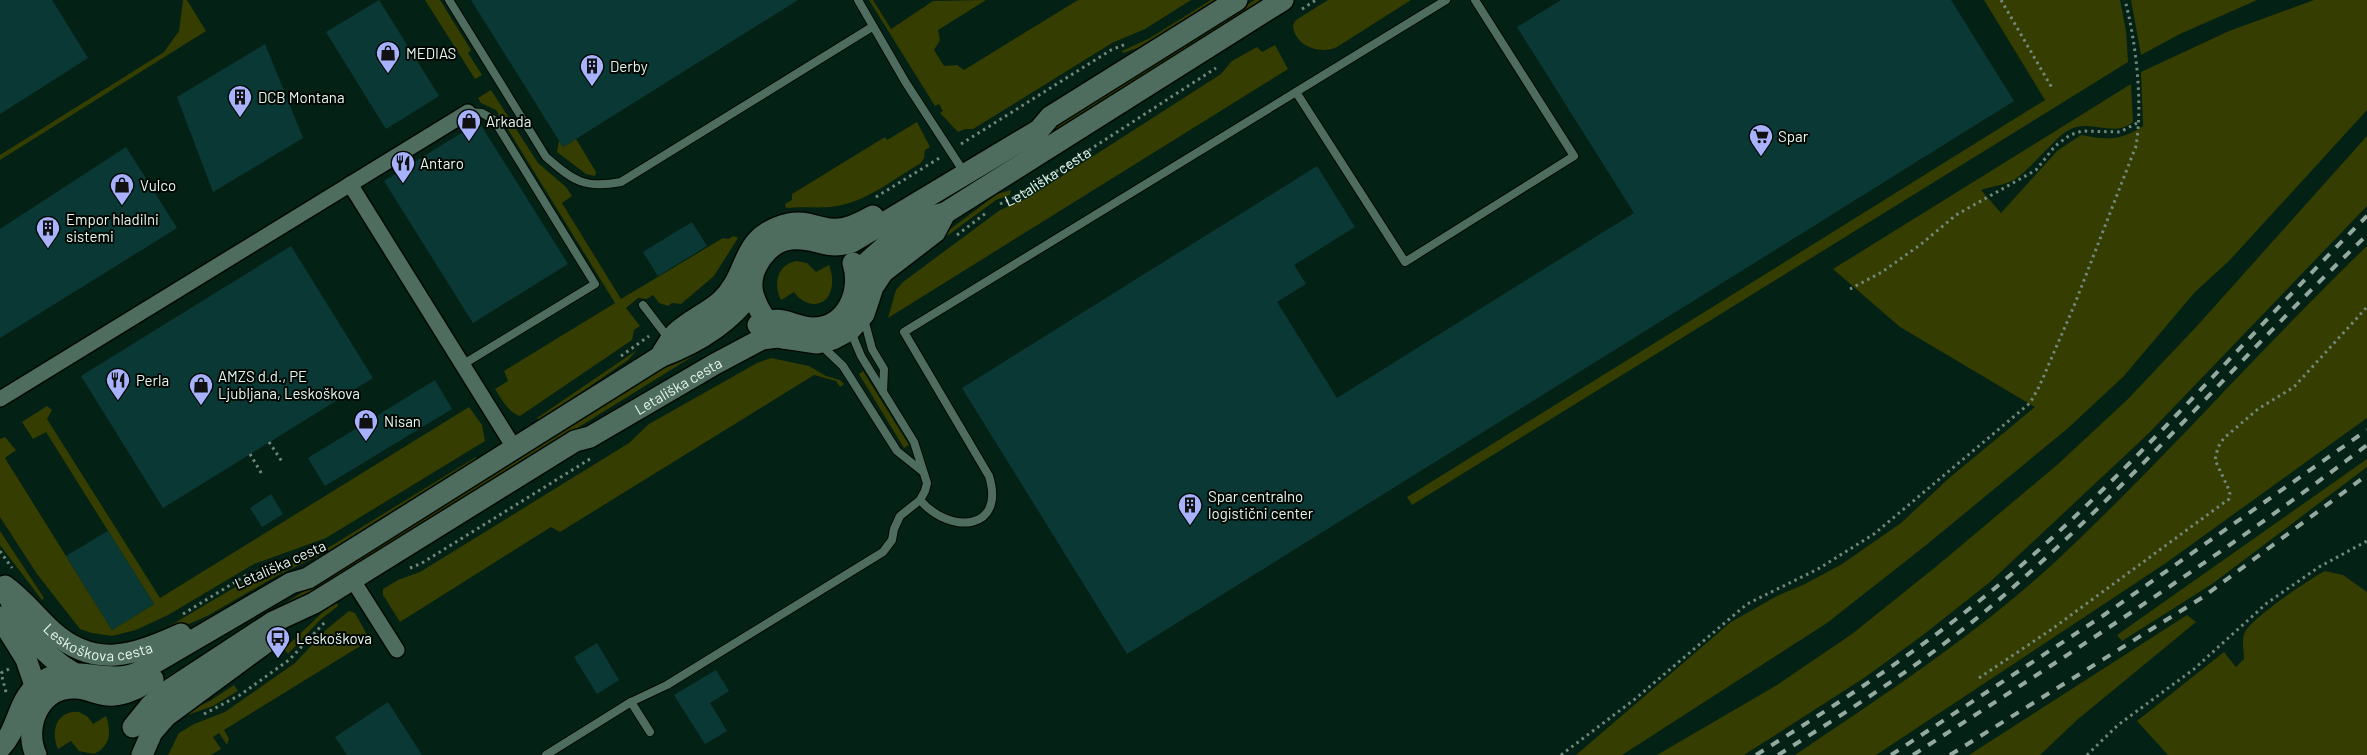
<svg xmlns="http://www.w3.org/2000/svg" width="2367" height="755" font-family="Barlow,sans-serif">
<rect width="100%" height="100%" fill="#042115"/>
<g fill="#353d00">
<path d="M183 0H187L206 31 0 160V155L164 52 179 31Z"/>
<path d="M425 0H440L471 50 468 53 482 75 475 79Z"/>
<path d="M869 0H873L891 29 933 1 986 0 938 30 940 40 934 50 944 66 957 65 964 70 1078 0H1191L1145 29 1112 43 973 129H965L958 132 940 113 943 111 939 104 935 106Z"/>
<path d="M1211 0H1217L1146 45 1123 53 1122 51 1150 38Z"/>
<path d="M1255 0H1266L888 235 885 230Z"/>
<path d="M1328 0H1411L1337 47C1320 55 1294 46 1293 25L1296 20Z"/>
<path d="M1984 0H2120L2126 31 2128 62 1412 505 1407 497 2045 100Z"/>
<path d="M2131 0H2257L2180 34 2141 55Z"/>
<path d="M2314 0H2367V110L2229 261 2195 292 2123 377 2067 429 1925 546 1827 623 1622 755H1576L1731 622 1777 596 1805 584 1842 564 1901 523 1948 479 2035 407 1900 327 1833 269 2131 84 2133 122C2113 138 2092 119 2071 129 2060 134 2053 144 2045 151 2034 162 2021 178 2007 183 1998 186 1989 187 1981 190L2001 213 2057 151 2081 135C2108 140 2120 141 2143 126L2141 72 2229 31Z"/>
<path d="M1275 45 1288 69 888 318 896 290 903 282 1000 210 1028 198 1221 74 1232 61 1257 47 1262 52Z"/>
<path d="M491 90 538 163 566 187 572 196 562 203 621 299 723 238 728 239 734 236 738 238 714 276 681 304 672 303 668 306 659 303 653 295 647 299 638 298 626 308 640 326 634 330 632 340 520 416C508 412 502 400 495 389L508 381 504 371 615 303 496 110 481 103 478 98Z"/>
<path d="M917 122 930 147 925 150 924 158 921 163C895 178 866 202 837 206 820 209 803 206 786 208L785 204 792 200V194L885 137 887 140Z"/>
<path d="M2367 136V206L2148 434 1990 582 1923 635 1864 678 1744 755H1657L1777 685 1852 634 1938 565 2057 465 2128 399 2197 326Z"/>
<path d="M576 139 596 172 595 176 586 174 557 152 559 141 563 147Z"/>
<path d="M1011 190 1010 195 996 200 910 263 908 261 997 194Z"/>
<path d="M2367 246V418L2166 563 1876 755H1795C1884 695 1976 635 2055 562 2163 461 2261 348 2367 246Z"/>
<path d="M796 261 807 263 816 272 829 265C831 271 833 278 832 285 829 309 806 309 794 292L781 300C773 284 777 265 796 261Z"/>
<path d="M724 330 727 335 163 685 160 681Z"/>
<path d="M637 350 628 360 544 418 538 420 537 418Z"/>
<path d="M771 358 809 366 826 376 840 380 844 384 840 387 836 381 814 375 560 532 551 527 400 622 383 595V589L398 580 420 572 629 443 649 424 757 363Z"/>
<path d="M863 371 909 445 904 448 859 374Z"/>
<path d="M47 406 52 410 47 419 160 598 469 407 482 425 485 441 326 538 254 564 168 615 136 630 112 636 92 633 80 629 37 574 0 517V439L5 437 16 450 5 458 112 630 154 604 46 432 33 439 22 422Z"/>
<path d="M476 457 478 459 467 468 341 545 280 574 209 615 171 632 139 640 166 628 259 573 311 555 331 546Z"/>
<path d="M2367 459V467L2212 584 2122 641 2117 635Z"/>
<path d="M0 531 44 598 42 600 0 545Z"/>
<path d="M2325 571 2343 575 2367 592V755H2168L2137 721 2224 652 2236 667 2244 659C2244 651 2241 640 2245 632 2253 617 2308 580 2325 571Z"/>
<path d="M337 603 338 606 320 620 288 654 284 649 324 611Z"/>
<path d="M349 611 355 613 370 640 224 730 229 739 227 745 219 733 213 737 221 749 211 755H168L179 733 194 724 225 712 295 663 327 629Z"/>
<path d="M2187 615 2196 622 2077 720 2040 755H1969Z"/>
<path d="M234 685 238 691 213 706 185 716 184 713 210 701Z"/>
<path d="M79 712 88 717 93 724 106 716C112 732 110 747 94 754L79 751 71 741 58 749C50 731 57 710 79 712Z"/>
</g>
<g fill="#0a3935">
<path d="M0 0H52L88 58 0 114Z"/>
<path d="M379 0 439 96 386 129 326 32Z"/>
<path d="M471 0H798L563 147Z"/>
<path d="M1561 0H1951L2014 101 1127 654 962 388 1317 166 1355 227 1294 265 1306 284 1277 302 1337 398 1634 213 1517 27Z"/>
<path d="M265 44 303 138 213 192 177 97Z"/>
<path d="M479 122 568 264 473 323 384 181Z"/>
<path d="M126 147 177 228 0 338V229Z"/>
<path d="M692 222 707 246 658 276 643 252Z"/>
<path d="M291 246 373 378 163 508 81 376Z"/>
<path d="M435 380 452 409 325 486 308 458Z"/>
<path d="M271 494 283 514 262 527 250 508Z"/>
<path d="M108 531 154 604 112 630 66 556Z"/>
<path d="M597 643 619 680 597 694 574 657Z"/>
<path d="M716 670 729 691 710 703 727 731 705 744 674 695Z"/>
<path d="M388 702 422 755H347L335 737Z"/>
</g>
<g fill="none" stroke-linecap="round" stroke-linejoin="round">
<g stroke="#000903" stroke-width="10">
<g id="service">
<path d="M449 0 546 157C574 181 584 189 621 182L872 27"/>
<path d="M858 0 906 83 960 166"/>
<path d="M1296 92 1446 0"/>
<path d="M643 305 669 339"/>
<path d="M864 319 872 349 884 369 883 392"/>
<path d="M821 345 843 366 897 451 922 471"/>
<path d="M462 365 595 284 494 120 482 113 468 112"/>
<path d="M920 500C950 535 1006 531 989 476L904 332 1296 92 1405 262 1574 156 1475 0"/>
<path d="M631 702 650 732"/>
<path d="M546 755 631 702 667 685 883 552 892 540 894 529 900 516 920 500 925 491 927 483 914 442 861 356 851 332"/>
</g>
</g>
<g stroke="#000903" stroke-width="18">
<g id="minor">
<path d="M350 184 515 449"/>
<path d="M0 399 468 112"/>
<path d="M352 579 397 650"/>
</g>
</g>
<g stroke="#000903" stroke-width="24">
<g id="secondary">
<path d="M856 276 864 265 891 241 925 218 945 213 1283 0"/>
<path d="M758 325C783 313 790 327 813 328 847 328 862 291 853 263"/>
<path d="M784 338C770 327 758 311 753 294 747 270 768 241 791 239 817 236 824 251 852 242L1039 130 1050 117 1237 0"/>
<path d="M660 357C665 349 669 341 675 334 688 321 708 313 721 301 751 273 738 236 789 224 805 220 816 228 830 229 846 231 860 223 873 216"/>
<path id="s2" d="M5 586C23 599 36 616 52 631 95 670 134 655 181 634"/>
<path d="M8 594C19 626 43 655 72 672"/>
<path d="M0 617 26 659 39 697"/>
<path id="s3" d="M133 727 150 706 166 692 273 622 314 603 575 441 590 437 715 364 762 339 777 337 817 343 833 339 850 330 864 314 873 287 883 272 935 232 945 213"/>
<path d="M0 748C18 730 17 703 36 686 67 658 105 688 139 672L291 583 308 578 660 357C695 344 730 323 752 292"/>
<path d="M36 755C23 726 40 686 76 688 89 688 101 697 114 695 128 694 141 686 153 679"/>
<path d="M142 755 152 732 166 716 272 638"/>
</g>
</g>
<g stroke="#71887d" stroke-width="3" stroke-dasharray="2.5 4" stroke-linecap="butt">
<path d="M2001 0 2052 88"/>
<path d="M1302 9 1316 0"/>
<path d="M961 144 1111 50 1126 44"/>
<path d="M876 197 941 157"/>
<path id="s1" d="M1000 204 1018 196 1216 68"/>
<path d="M957 235 986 213"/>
<path d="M1850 289 1882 272 1920 245 1956 215 2036 170 2055 146 2070 135 2082 131 2120 132 2139 122"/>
<path d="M621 356 649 336"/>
<path d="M269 442 283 463"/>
<path d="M250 454 263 476"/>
<path d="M0 551 12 568"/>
<path d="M410 568 422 563 590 459"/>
<path d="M183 614 245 576 309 552"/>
<path d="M1979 678 2052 629 2229 499 2230 492 2215 460 2218 447 2224 438 2258 409 2294 387 2367 307"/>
<path d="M6 692 1 673 9 669"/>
<path d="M204 714 240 695 289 660 325 622"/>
<path d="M1561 755 1635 699 1747 604 1818 569 1874 534 2030 403 2039 387 2074 306 2136 146C2143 103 2136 42 2125 0"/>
<path d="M2087 755 2118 725 2194 669 2267 603 2319 567 2367 541"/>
</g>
<use href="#service" stroke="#4f6d5e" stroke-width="8"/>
<use href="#minor" stroke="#4f6d5e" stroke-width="15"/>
<use href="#secondary" stroke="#4f6d5e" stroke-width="21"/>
<g stroke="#94a99f" stroke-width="4" stroke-dasharray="9 9" stroke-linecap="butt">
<path d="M1756 755C1841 702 1925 647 2001 583 2133 471 2245 338 2367 216"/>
<path d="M1778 755C1858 705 1939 653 2010 590 2137 479 2246 351 2367 235"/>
<path d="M1891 755 2104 615 2367 430"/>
<path d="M1913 755C2067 656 2221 556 2367 445"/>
<path d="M1950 755 2203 597 2367 475"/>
</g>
</g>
<defs>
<g id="shop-pin" transform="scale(1.25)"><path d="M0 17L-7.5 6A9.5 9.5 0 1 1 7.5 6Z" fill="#a7b1fc" stroke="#010804"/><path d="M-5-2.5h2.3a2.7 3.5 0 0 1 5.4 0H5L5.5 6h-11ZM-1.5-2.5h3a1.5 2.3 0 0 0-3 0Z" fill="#111"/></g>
<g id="building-pin" transform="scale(1.25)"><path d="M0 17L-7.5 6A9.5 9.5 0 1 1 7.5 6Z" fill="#a7b1fc" stroke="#010804"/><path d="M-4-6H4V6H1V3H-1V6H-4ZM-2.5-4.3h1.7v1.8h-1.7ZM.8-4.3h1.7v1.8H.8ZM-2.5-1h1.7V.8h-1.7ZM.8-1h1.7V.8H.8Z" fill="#111"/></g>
<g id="supermarket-pin" transform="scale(1.25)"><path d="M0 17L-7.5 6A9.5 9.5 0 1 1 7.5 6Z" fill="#a7b1fc" stroke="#010804"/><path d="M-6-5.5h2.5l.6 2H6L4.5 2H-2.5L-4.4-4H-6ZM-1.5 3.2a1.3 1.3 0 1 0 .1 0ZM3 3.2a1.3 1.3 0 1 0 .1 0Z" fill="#111"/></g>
<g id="restaurant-pin" transform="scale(1.25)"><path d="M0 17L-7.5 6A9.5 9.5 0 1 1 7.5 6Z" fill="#a7b1fc" stroke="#010804"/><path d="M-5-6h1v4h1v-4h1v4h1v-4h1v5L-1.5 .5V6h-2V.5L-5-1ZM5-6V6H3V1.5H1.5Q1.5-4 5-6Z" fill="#111"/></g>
<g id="bus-pin" transform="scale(1.25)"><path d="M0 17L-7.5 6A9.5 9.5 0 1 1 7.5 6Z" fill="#a7b1fc" stroke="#010804"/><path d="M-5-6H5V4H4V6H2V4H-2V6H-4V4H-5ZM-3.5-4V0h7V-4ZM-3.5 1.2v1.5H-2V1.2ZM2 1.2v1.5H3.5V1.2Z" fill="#111"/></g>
</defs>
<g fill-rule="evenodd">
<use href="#shop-pin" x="388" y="53"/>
<use href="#building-pin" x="592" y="66"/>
<use href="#building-pin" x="240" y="97"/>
<use href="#shop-pin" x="469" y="121"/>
<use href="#supermarket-pin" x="1761" y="136"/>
<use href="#restaurant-pin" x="403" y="163"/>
<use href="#shop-pin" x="122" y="185"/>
<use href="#building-pin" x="48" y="228"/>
<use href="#restaurant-pin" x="118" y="380"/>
<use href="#shop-pin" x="201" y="385"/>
<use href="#shop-pin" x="366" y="421"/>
<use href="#building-pin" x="1190" y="505"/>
<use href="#bus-pin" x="278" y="638"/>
</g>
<g text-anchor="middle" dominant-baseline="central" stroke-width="4" stroke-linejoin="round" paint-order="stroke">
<g font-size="15" fill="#e6f7ee" stroke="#010804" text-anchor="start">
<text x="406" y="53">MEDIAS</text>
<text x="610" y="66">Derby</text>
<text x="258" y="97">DCB Montana</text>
<text x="486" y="121">Arkada</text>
<text x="1778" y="136">Spar</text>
<text x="420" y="163">Antaro</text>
<text x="140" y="185">Vulco</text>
<text x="66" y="219">Empor hladilni<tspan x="66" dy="17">sistemi</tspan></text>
<text x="218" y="376">AMZS d.d., PE<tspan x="218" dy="17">Ljubljana, Leskoškova</tspan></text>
<text x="136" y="380">Perla</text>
<text x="384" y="421">Nisan</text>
<text x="1208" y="496">Spar centralno<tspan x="1208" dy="17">logistični center</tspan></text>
<text x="296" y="638">Leskoškova</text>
</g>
<g font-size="15" fill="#e6f7ee" stroke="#010804">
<text stroke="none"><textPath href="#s1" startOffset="55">Letališka cesta</textPath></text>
<text stroke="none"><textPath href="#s3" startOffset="646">Letališka cesta</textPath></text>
<text transform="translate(280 564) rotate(-24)">Letališka cesta</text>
<text stroke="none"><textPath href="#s2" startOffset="115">Leskoškova cesta</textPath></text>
</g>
</g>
</svg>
